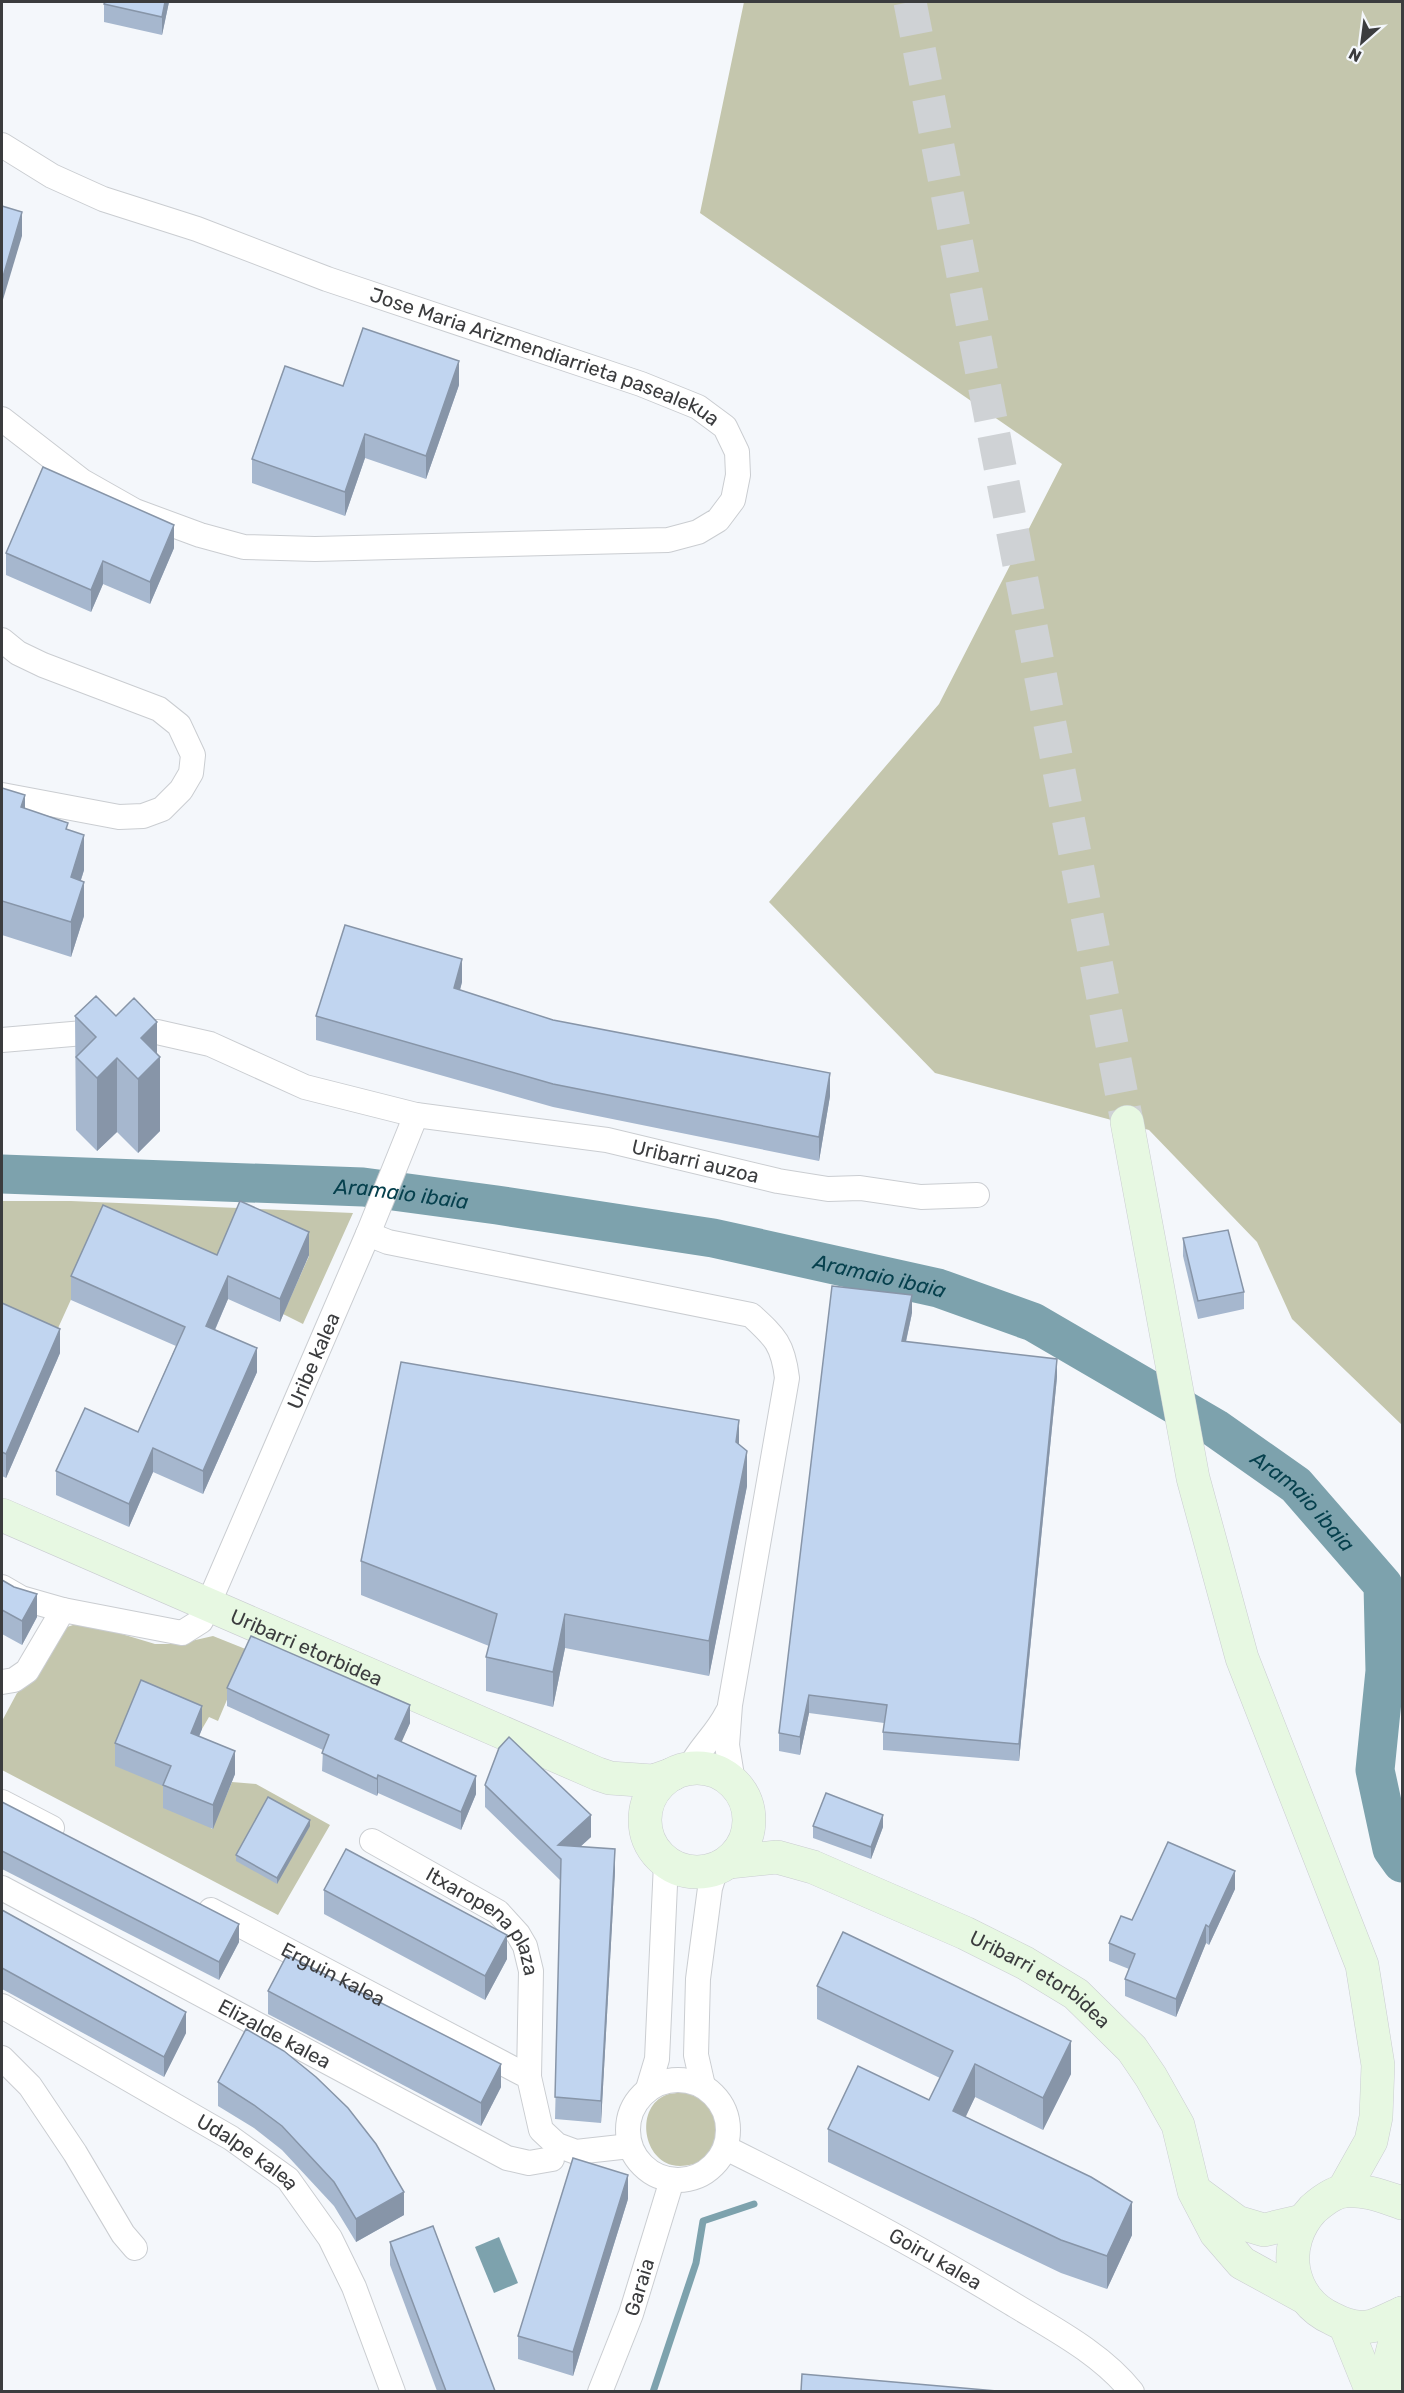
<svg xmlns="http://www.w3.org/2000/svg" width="1404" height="2393" font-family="Rubik,sans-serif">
<rect width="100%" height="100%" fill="#f4f7fb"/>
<g fill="#c4c6ad">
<path d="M744 2H1402V1425L1292 1319 1257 1242 1149 1130 935 1073 769 902 939 704 1062 464 700 213Z"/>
<path d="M2 1201H71L353 1213 303 1324 283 1314 309 1256 217 1279 103 1229 49 1348 2 1323Z"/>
<path d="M82 1622 155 1644H178L213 1636 248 1650 218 1721 209 1717 202 1729 141 1704 171 1789 212 1829 232 1782 256 1784 330 1825 278 1915 2 1770V1721L17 1693 40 1673 64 1628Z"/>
<path d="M684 2092C691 2095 701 2098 707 2103 726 2121 715 2143 704 2161 693 2164 683 2168 672 2165 642 2157 636 2107 666 2095 671 2093 679 2093 684 2092Z"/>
</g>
<path fill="#7da2ad" d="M499 2237 518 2283 494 2293 475 2247Z"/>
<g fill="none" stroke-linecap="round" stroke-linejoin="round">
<path stroke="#7da2ad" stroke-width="7" d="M653 2392 696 2263 703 2221 754 2204"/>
<path stroke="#7da2ad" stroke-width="39" id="s1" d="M2 1174 363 1187 497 1205 713 1238 938 1288 1033 1322 1215 1428 1296 1485 1383 1585 1385 1671 1375 1770 1392 1849 1402 1863"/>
<path stroke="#cfd2d5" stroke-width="33" stroke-dasharray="33 16" stroke-linecap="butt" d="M910 2 1127 1122"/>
<g stroke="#cacdd1" stroke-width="26">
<g id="street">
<path id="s2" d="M2 145 52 176 103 199 197 229 327 279 641 384 698 407 725 427 737 452 738 475 733 500 718 520 698 532 668 540 315 549 244 547 200 535 135 511 82 481 2 419"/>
<path d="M2 640 18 653 43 665 159 709 179 725 193 755 191 773 181 790 162 809 143 816 119 817 2 795"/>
<path id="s3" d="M2 1040 107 1031 157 1032 210 1044 305 1087 416 1115 607 1140 778 1181 828 1189 860 1188 921 1197 977 1195"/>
<path d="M368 1234 388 1242 751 1315C775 1337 783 1344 787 1378L730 1705 727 1745 733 1782"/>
<path d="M2 1587 21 1598 63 1610"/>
<path id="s4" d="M2 1682 14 1680 27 1671 63 1610 182 1633 201 1621 368 1234 416 1115"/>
<path d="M689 1769C699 1748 716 1735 727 1713"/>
<path d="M2 1802 52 1828"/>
<path id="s5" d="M372 1841 498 1912 518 1934 525 1946 531 1971 529 2077"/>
<path id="s6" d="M2 1888 507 2158 529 2163 552 2159"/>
<path id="s7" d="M211 1910 529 2077 541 2130 557 2145 576 2152 630 2146"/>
<path id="s8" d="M2 2006 231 2138 288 2179 330 2238 354 2287 393 2392"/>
<path d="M2 2058 30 2086 75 2153 123 2234 135 2248"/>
<circle cx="678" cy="2130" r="50"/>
<path d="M703 2086 696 2055 698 1979 710 1888 716 1869"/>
<path d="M648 2089 657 2059 666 1863"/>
<path id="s9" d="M726 2148C823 2196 918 2246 1011 2303 1052 2328 1101 2353 1132 2392"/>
<path id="s10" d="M600 2392 631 2314 672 2180"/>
</g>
</g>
<g stroke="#cacdd1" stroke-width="34">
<g id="secondary">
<path d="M1127 1122 1193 1478 1242 1658 1362 1965 1378 2065 1376 2117 1371 2141 1343 2191"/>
<path id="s11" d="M2 1515 598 1774 610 1778 653 1781 673 1774"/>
<circle cx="697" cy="1820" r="52"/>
<path id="s12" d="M729 1862 777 1857 813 1867 965 1933 1025 1963 1076 1994 1132 2049 1151 2077 1178 2125 1194 2191 1216 2233 1242 2263 1304 2297"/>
<path d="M1199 2194 1237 2222 1264 2230 1302 2221"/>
<path d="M1402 2313C1393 2317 1382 2323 1372 2326 1359 2329 1344 2325 1333 2319 1288 2299 1280 2244 1313 2209 1321 2202 1334 2192 1345 2191 1365 2189 1384 2197 1402 2203"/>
<path d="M1345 2325 1372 2392"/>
<path d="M1393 2392 1391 2357 1402 2313"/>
</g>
</g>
<use href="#street" stroke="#fff" stroke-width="24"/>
<use href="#secondary" stroke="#e7f8e2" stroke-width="33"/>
</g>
<g fill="#a6b7ce">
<path d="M169 2 162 35 104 22V4Z"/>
<path d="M459 385 426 479 365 458 345 516 252 483V459L343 386Z"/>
<path d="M174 548 150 604 103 584 91 612 6 575V553Z"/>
<path d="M2 788 25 809 68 830 84 870 81 880 84 916 71 957 2 935Z"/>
<path d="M462 982 460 990 553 1020 830 1096 819 1161 553 1107 316 1040V1016Z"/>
<path d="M75 1016H116L157 1054 160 1131 138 1153 117 1132 97 1151 76 1130Z"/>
<path d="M1183 1238 1244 1292V1309L1198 1319 1183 1256Z"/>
<path d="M217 1255H309L280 1322 228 1299 215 1330 257 1372 203 1494 153 1472 129 1527 56 1495V1471L138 1432 176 1346 71 1300V1276Z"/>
<path d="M2 1303 60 1353 6 1478 2 1476Z"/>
<path d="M912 1313 906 1342 1057 1377 1019 1761 883 1750V1732L884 1723 809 1713 800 1755 779 1751V1733Z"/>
<path d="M739 1444 747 1486 709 1676 565 1648 553 1707 486 1691V1657L489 1646 361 1595V1561Z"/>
<path d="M2 1580 37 1617 22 1645 2 1634Z"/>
<path d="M227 1688 410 1723 401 1742 476 1794 461 1830 378 1793 377 1796 322 1771 323 1750 227 1706Z"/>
<path d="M202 1729 199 1736 235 1774 213 1829 163 1808V1786L115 1766V1743Z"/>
<path d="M485 1785 591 1837 580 1847 615 1871 601 2123 555 2119 561 1881 485 1807Z"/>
<path d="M2 1802 239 1942 219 1980 2 1869Z"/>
<path d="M310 1826 277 1884 236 1861V1855Z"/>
<path d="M813 1826 883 1827 871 1859 813 1838Z"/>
<path d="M1235 1889 1209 1945 1206 1943 1176 2017 1125 1996V1979L1129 1969 1109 1961V1943L1132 1920Z"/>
<path d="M324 1890 507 1959 485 2000 324 1914Z"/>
<path d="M2 1910 186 2033 164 2077 2 1989Z"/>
<path d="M817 1986 1071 2074 1043 2130 975 2097 965 2117 1132 2235 1107 2289 1061 2273 828 2162V2129L929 2100 940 2078 817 2019Z"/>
<path d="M268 1991 501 2087 481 2126 268 2014Z"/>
<path d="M218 2082 404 2192V2215L356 2242 334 2206 282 2150 254 2128 218 2106Z"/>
<path d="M628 2199 573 2376 518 2359V2336Z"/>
<path d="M390 2242 495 2391H437L390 2265Z"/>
</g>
<g fill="#8795a8">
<path d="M165 2H169L162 35V17Z"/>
<path d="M22 212V236L2 303V280Z"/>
<path d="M459 361V385L426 479V456Z"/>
<path d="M365 434V458L345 516V492Z"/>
<path d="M174 525V548L150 604V582Z"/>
<path d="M103 561V584L91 612V590Z"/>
<path d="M25 795V830L21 807Z"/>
<path d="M84 835V870L71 911V877Z"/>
<path d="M84 882V916L71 957V922Z"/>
<path d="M462 959V982L454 1012V988Z"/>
<path d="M157 1022V1060L160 1057V1131L138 1153V1079L141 1038Z"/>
<path d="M117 1058V1132L97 1151V1078Z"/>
<path d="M830 1073V1096L819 1161V1137Z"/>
<path d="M309 1232V1255L280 1322V1299Z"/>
<path d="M228 1276V1299L206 1350V1326Z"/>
<path d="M912 1295V1313L902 1359V1341Z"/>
<path d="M60 1329V1353L6 1478V1454Z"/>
<path d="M257 1348V1372L203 1494V1471Z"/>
<path d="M1057 1359V1377L1019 1761V1744Z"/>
<path d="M739 1420V1454L736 1442Z"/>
<path d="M153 1448V1472L129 1527V1504Z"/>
<path d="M747 1451V1486L709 1676V1641Z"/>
<path d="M37 1594V1617L22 1645V1621Z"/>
<path d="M565 1614V1648L553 1707V1672Z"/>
<path d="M809 1695V1713L800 1755V1737Z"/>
<path d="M410 1705V1723L395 1757V1739Z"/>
<path d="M202 1706V1729L191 1756V1733Z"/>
<path d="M235 1751V1774L213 1829V1805Z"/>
<path d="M378 1775V1793L377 1796V1779Z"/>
<path d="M476 1776V1794L461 1830V1812Z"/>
<path d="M591 1815V1837L561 1864V1859L558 1845Z"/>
<path d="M883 1815V1827L871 1859V1847Z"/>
<path d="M310 1820V1826L277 1884V1878Z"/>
<path d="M615 1849V1871L601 2123V2101Z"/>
<path d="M1235 1871V1889L1209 1945V1927Z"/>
<path d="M239 1924V1942L219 1980V1962Z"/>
<path d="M1206 1925V1943L1176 2017V1999Z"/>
<path d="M507 1935V1959L485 2000V1976Z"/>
<path d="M186 2012V2033L164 2077V2057Z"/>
<path d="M1071 2041V2074L1043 2130V2098Z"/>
<path d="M501 2064V2087L481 2126V2103Z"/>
<path d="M975 2064V2097L953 2144V2111Z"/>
<path d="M628 2175V2199L573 2376V2352Z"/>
<path d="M404 2192V2215L356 2242V2219Z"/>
<path d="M1132 2202V2235L1107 2289V2256Z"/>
</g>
<g fill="#c1d5f0" stroke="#8795a8" stroke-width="1.5">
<path d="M105 2H165L162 17 104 4Z"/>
<path d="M2 206 22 212 2 280Z"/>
<path d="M363 328 459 361 426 456 365 434 345 492 252 459 285 366 343 386Z"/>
<path d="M43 467 174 525 150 582 103 561 91 590 6 553Z"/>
<path d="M2 788 25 795 21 807 68 823 66 829 84 835 71 877 84 882 71 922 2 901Z"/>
<path d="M345 925 462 959 454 988 553 1020 830 1073 819 1137 553 1084 316 1016Z"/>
<path d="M96 996 116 1016 134 998 157 1022 141 1038 160 1057 138 1079 117 1058 97 1078 76 1057 96 1037 75 1016Z"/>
<path d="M240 1201 309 1232 280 1299 228 1276 206 1326 257 1348 203 1471 153 1448 129 1504 56 1471 85 1408 138 1432 185 1327 71 1276 103 1205 217 1255Z"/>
<path d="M1228 1230 1244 1292 1198 1301 1183 1238Z"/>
<path d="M832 1286 912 1295 902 1341 1057 1359 1019 1744 883 1732 887 1705 809 1695 800 1737 779 1733Z"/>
<path d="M2 1303 60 1329 6 1454 2 1452Z"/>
<path d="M401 1362 739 1420 736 1442 747 1451 709 1641 565 1614 553 1672 486 1657 497 1614 361 1561Z"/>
<path d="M2 1580 14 1587 37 1594 22 1621 2 1610Z"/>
<path d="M251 1636 410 1705 395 1739 476 1776 461 1812 378 1775 377 1779 322 1753 329 1735 227 1688Z"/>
<path d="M141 1680 202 1706 191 1733 235 1751 213 1805 163 1785 171 1766 115 1743Z"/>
<path d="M509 1737 591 1815 558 1845 615 1849 601 2101 555 2097 561 1859 485 1785 499 1748Z"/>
<path d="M826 1793 883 1815 871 1847 813 1826Z"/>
<path d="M268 1797 310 1820 277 1878 236 1855Z"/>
<path d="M2 1802 239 1924 219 1962 2 1851Z"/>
<path d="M1168 1842 1235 1871 1209 1927 1206 1925 1176 1999 1125 1979 1135 1954 1109 1943 1121 1916 1132 1920Z"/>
<path d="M346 1849 507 1935 485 1976 324 1890Z"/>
<path d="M2 1910 186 2012 164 2057 2 1968Z"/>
<path d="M843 1932 1071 2041 1043 2098 975 2064 953 2111 1091 2177 1132 2202 1107 2256 1061 2240 828 2129 858 2066 929 2100 953 2051 817 1986Z"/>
<path d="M287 1955 501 2064 481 2103 268 1991Z"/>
<path d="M246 2029 284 2051 316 2077 348 2108 376 2144 404 2192 356 2219 334 2182 282 2126 254 2105 218 2082Z"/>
<path d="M573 2158 628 2175 573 2352 518 2336Z"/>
<path d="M433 2226 495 2391H446L390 2242Z"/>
<path d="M802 2374 997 2391H801Z"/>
</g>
<g text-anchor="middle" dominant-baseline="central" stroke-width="5" stroke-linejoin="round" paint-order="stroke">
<g font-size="20" fill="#3b3c3e" stroke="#f4f7fb">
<text stroke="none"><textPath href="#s2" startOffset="584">Jose Maria Arizmendiarrieta pasealekua</textPath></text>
<text stroke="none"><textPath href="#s3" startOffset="712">Uribarri auzoa</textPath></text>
<text stroke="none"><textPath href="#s4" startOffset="526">Uribe kalea</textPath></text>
<text stroke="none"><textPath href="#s11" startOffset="332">Uribarri etorbidea</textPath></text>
<text stroke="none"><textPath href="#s5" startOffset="141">Itxaropena plaza</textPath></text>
<text stroke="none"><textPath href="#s7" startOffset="138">Erguin kalea</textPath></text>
<text stroke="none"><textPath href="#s12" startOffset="340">Uribarri etorbidea</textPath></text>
<text stroke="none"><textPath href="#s6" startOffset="309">Elizalde kalea</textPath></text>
<text stroke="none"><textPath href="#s8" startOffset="286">Udalpe kalea</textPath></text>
<text stroke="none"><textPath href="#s9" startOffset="237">Goiru kalea</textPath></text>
<text stroke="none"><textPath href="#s10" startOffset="112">Garaia</textPath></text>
</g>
<g font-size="21" font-style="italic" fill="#06404d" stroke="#f4f7fb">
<text stroke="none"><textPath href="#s1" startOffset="400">Aramaio ibaia</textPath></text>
<text stroke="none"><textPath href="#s1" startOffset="886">Aramaio ibaia</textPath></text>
<text stroke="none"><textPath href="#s1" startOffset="1372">Aramaio ibaia</textPath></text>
</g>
</g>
<rect width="1404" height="2393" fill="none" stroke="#3b3c3e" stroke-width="6"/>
<g transform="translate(1362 42) rotate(208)" stroke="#f4f7fb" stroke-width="4.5" paint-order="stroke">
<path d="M0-4.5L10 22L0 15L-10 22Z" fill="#3b3c3e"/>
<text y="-9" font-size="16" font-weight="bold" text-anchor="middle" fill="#3b3c3e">N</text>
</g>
</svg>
